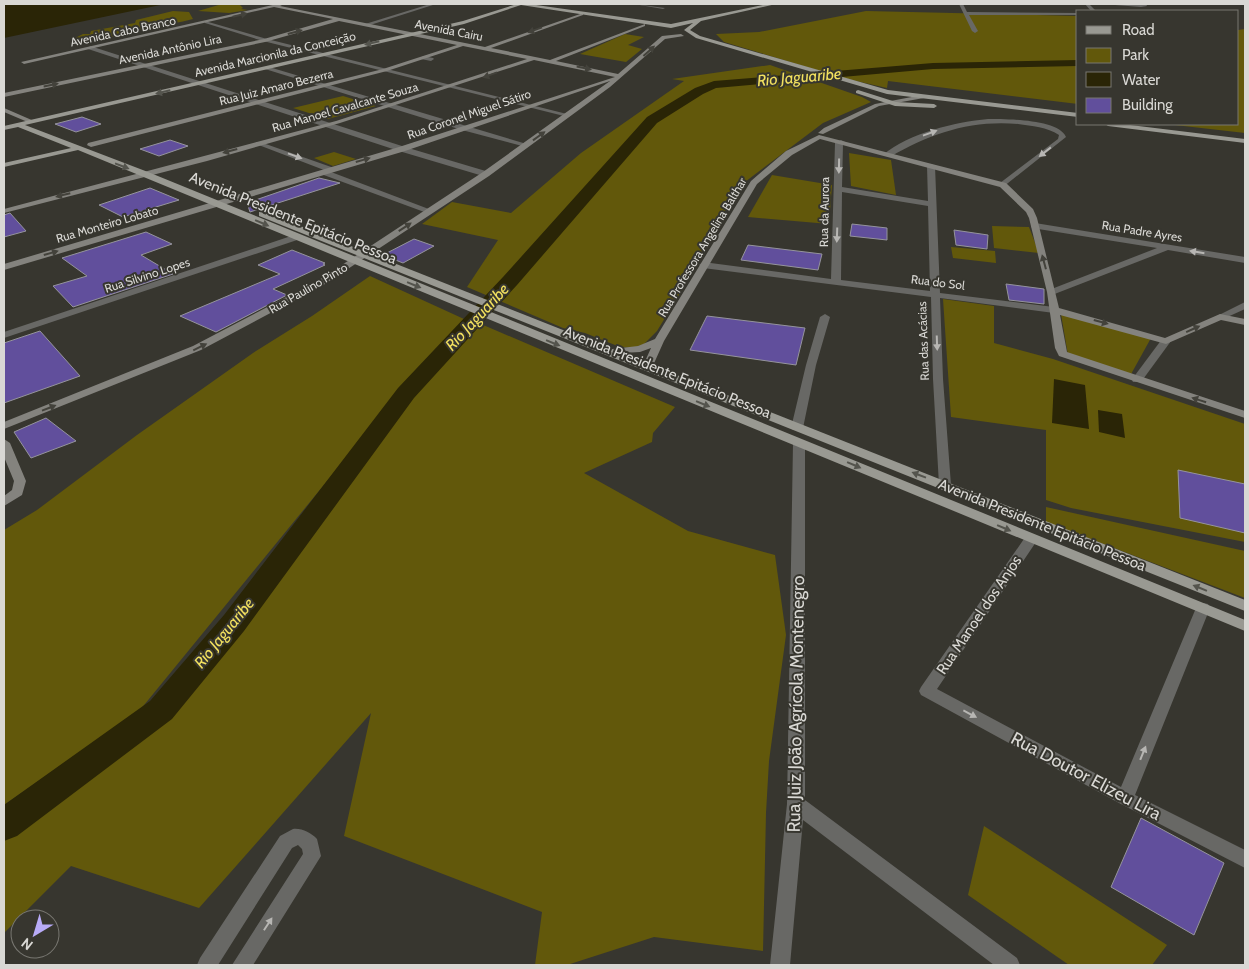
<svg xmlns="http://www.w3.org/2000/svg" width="1249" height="969" font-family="Cabin,sans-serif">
<rect width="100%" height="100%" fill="#37362f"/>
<g fill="#62580b">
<path d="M222 4H239L243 8 241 9 248 10 229 13 198 11Z"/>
<path d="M173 11 189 12 193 19C180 23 165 24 151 27 126 33 98 44 71 40L83 34H90L91 31 135 23 136 20Z"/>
<path d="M866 11 1078 16V104L888 81 887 88 843 78 724 42 716 34 759 32Z"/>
<path d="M1245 29V133L1166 124H1238V30Z"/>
<path d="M625 34 644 37 628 45 642 49 626 62 580 54Z"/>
<path d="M770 65 862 97 871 102 823 123 741 185 733 197 679 295 657 331 644 344 633 348 620 347 585 333 563 328 467 287 498 240 422 224 452 202 511 213 581 153 684 81 672 79Z"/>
<path d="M343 96 376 106 328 119 293 108Z"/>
<path d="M334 152 356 159 333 166 314 158Z"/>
<path d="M849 153 891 160 896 195 851 186Z"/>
<path d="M772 175 832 185 829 224 748 217Z"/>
<path d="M992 226 1029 227 1039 253 994 248Z"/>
<path d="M951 247 995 251 996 263 953 258Z"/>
<path d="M370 276 464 319 332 475 140 710 4 805V530L37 510 137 435 253 353 312 316Z"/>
<path d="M943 299 994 306V343L1053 359 1245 424V542L1071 508 1046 500V430L951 417Z"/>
<path d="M1061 314 1151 338 1130 376 1068 355Z"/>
<path d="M474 321 675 407 653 433 652 442 584 473 688 531 775 555 786 635 769 761 766 813 763 951 654 937 567 965H535L542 912 344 836 371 713 199 908 71 866 4 933V823L161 710 406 393Z"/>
<path d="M1046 507 1245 551V598L1046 522Z"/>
<path d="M984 826 1167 945 1152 965H1069L968 895Z"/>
</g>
<g fill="#2a2506">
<path d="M4 4H165L4 38Z"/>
<path d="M1054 379 1085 385 1089 429 1052 423Z"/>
<path d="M1098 410 1122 414 1125 438 1099 432Z"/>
</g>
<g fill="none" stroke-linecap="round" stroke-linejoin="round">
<path fill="#2a2506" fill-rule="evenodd" d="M1078 60V66L933 69 716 88 703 94 657 123 517 285 414 398 244 631 172 719 17 836 4 841V805L150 701 224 615 398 388 503 277 647 117 695 88 714 81 933 63Z"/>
</g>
<g fill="#614f9c" stroke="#95949c">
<path d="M82 117 101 124 76 132 55 124Z"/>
<path d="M170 140 188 146 159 156 140 149Z"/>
<path d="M319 178 340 183 250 212 247 203Z"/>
<path d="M150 188 179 200 123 217 99 205Z"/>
<path d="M10 213 26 231 4 237V215Z"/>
<path d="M852 224 887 228V240L850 236Z"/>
<path d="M954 230 988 235 987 249 956 245Z"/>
<path d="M146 232 172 244 141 255 173 274 73 307 53 286 87 276 62 258Z"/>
<path d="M414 239 434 246 403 263 383 255Z"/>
<path d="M748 245 822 254 818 270 741 260Z"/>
<path d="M292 250 325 263 323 264 325 265 273 289 287 295 216 332 180 316 280 274 258 265Z"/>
<path d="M1006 284 1044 289V304L1009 300Z"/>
<path d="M707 316 805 328 796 365 690 350Z"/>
<path d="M40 331 80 376 4 403V343Z"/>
<path d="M46 418 76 441 31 458 14 432Z"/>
<path d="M1178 470 1245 484V533L1180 518Z"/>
<path d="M1141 818 1224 863 1194 935 1111 887Z"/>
</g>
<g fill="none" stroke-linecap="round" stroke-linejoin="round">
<g fill="#686865" fill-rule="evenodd">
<path d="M430 4H436L367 26 362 25Z"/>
<path d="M634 4 665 8 663 9Z"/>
<path d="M959 4H963L967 12 1078 13V15H969L978 31 975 33 972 31Z"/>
<path d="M1085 4H1089L1096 11H1091Z"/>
<path d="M1102 4H1146L1147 6 1141 7Z"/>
<path d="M205 21 267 39 571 115 568 117 263 41 205 23Z"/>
<path d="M90 46 405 147 489 172 490 174 483 176 399 151 88 49Z"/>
<path d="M423 56 433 58 434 59 431 61 421 59Z"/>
<path d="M265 67H269L530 145 526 147 462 130 265 69Z"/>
<path d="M988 119C1005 119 1059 119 1066 137L1003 187H1000V183L1058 139 1059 135C1047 127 1032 126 1018 124 971 120 931 133 890 157L883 155C909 133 955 122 988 119Z"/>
<path d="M841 140 845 142 843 144 842 187 928 201 927 166 931 164 935 166 940 293 1054 307 1059 310 1054 313 940 298 943 379 951 485 949 488H941L939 485 933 379 931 297 703 268 699 265 703 262 831 279 835 143ZM842 192 928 206 930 291 841 280Z"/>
<path d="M256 142H260L334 168 335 170 331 172 434 211 427 213 321 174 320 172 324 170 256 144Z"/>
<path d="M1035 223 1245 257V263L1168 250 1052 295 1049 294V290L1157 248 1032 228 1031 226Z"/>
<path d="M297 234 301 237 300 239 4 338V332Z"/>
<path d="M1245 302V309L1223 319H1217L1215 317Z"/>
<path d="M825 314 830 317 816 365 803 428 801 430H793L791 428 806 365 820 317Z"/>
<path d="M1166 338 1171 341 1141 382H1133L1132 380 1133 378 1162 339Z"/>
<path d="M799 439 805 443V800L1017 958 1020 965H994L803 820 790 965H770L787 804 793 443Z"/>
<path d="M1031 534 1036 536 1038 539 937 689 1121 787 1196 608 1198 604 1203 603 1208 604 1210 608 1135 795 1245 850V868L1119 803 921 695 919 691 921 687 1026 536Z"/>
<path d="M293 829C302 828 311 833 317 839L321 856 253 965H232L303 854 302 849 298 845 292 848 218 965H197L200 958 280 836Z"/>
</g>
<g fill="#84837e" fill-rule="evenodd">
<path d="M277 4H284L280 6 485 47 583 13V15L491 48 550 60 645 24V26L556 61 618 74 662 36 681 34 684 36 665 39 610 87 489 176 325 284 201 350 4 429V422L193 346 319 280 483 172 610 81 405 151 4 270V264L399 147 615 77 534 60 340 123 207 161 4 213V209L336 121 527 59 463 46 387 71 91 147 87 145 88 143 383 69 457 45 339 21 265 42 4 97V93L264 39 333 19 274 7 24 64 21 62Z"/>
<path d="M922 95 925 97 924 98 879 106 823 134 818 133 824 128 875 104Z"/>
<path d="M4 108 34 121 35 122 30 123 4 112Z"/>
<path d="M819 135 1006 183 1033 209 1037 218 1059 308 1165 338 1220 314 1245 319V325L1221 320 1166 344 1060 315 1067 352 1245 411V418L1059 356 1055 348 1047 292 1029 218 1026 212 1000 187 820 139 792 155 757 184 664 341 651 370H643L642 368 651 348 640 352 604 354 603 352 604 350 638 346 655 339 751 181 786 151Z"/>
<path d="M4 439 10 443 26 481 22 495 4 506V496L12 490 14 481 4 457Z"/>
</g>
<g fill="#999992" fill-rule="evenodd">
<path d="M517 4H529L671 24 768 4H776L701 21 690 30 700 36 888 90 1078 113V117L887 94 696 38 684 30 693 23 671 28 521 5 464 24 25 125 148 172 1245 620V631L78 150 4 167V163L71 148 18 127 4 130V126L463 21Z"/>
<path d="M858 90 896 102 934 104 937 106 934 108 895 106 856 93V91Z"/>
<path d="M1105 124H1122L1245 139V143L1108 126Z"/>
<path d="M259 212H265L1245 600V611L259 216Z"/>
</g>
</g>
<defs><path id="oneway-solid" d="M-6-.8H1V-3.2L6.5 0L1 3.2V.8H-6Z" transform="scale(1.25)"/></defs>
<g fill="#43423b">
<use href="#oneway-solid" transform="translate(240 15) rotate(-13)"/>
<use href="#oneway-solid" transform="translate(535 30) rotate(160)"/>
<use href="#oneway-solid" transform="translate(295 32) rotate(-15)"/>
<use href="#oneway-solid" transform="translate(649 51) rotate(-42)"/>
<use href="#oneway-solid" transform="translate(584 68) rotate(12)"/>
<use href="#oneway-solid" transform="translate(490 75) rotate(160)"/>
<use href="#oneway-solid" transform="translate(51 85) rotate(-12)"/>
<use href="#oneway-solid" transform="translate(539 136) rotate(-36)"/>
<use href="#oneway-solid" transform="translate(230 151) rotate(165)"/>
<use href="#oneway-solid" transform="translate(363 160) rotate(-16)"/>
<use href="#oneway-solid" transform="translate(63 195) rotate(166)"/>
<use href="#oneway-solid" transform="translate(405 227) rotate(-33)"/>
<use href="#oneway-solid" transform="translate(51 253) rotate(-16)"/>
<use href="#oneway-solid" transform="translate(1044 262) rotate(-105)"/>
<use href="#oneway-solid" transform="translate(1101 322) rotate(15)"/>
<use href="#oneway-solid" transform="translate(1193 329) rotate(-24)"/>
<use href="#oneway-solid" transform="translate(200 347) rotate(-26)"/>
<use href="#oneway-solid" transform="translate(1199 400) rotate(-162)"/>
<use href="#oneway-solid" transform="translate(49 408) rotate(-21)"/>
</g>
<g fill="#54544d">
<use href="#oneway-solid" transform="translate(372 43) rotate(167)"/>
<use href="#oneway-solid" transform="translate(163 92) rotate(167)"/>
<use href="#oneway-solid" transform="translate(122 166) rotate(21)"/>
<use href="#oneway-solid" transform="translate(262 223) rotate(23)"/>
<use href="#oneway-solid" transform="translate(414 285) rotate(22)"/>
<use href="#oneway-solid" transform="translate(553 343) rotate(22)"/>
<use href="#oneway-solid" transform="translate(703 404) rotate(22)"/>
<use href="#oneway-solid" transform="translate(854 465) rotate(23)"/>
<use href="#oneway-solid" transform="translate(919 475) rotate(-159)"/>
<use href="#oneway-solid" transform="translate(1004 528) rotate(23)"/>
<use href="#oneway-solid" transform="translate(1200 588) rotate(-158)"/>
</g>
<g fill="#b7b6b3">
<use href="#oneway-solid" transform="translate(930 133) rotate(-20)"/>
<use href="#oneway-solid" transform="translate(1045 152) rotate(142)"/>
<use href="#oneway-solid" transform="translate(295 156) rotate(20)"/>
<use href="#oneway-solid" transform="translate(839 166) rotate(91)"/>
<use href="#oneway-solid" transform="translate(837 235) rotate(92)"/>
<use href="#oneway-solid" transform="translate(1197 252) rotate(-171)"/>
<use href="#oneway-solid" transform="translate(937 343) rotate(88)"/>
<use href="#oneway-solid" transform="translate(970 714) rotate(28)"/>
<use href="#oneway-solid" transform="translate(1143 753) rotate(-68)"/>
<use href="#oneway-solid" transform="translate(268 924) rotate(-57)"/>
</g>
<g text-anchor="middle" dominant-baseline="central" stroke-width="4" stroke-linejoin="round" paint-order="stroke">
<g font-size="12" fill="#d9d8d4" stroke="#37362f">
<text transform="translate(449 30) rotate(11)">Avenida Cairu</text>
<text transform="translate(123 31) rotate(-12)">Avenida Cabo Branco</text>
<text transform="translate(170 49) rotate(-12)">Avenida Antônio Lira</text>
<text transform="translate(275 54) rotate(-13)">Avenida Marcionila da Conceição</text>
<text transform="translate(276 87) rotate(-14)">Rua Juiz Amaro Bezerra</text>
<text transform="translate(345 107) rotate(-16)">Rua Manoel Cavalcante Souza</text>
<text transform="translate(469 114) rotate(-19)">Rua Coronel Miguel Sátiro</text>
<text transform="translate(824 212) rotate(-89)">Rua da Aurora</text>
<text transform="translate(107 224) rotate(-16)">Rua Monteiro Lobato</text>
<text transform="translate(1142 231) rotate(9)">Rua Padre Ayres</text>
<text transform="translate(702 247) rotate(-59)">Rua Professora Angelina Balthar</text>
<text transform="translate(147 275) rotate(-18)">Rua Silvino Lopes</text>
<text transform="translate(938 282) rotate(7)">Rua do Sol</text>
<text transform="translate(308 288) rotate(-30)">Rua Paulino Pinto</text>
<text transform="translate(923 341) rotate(-92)">Rua das Acácias</text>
</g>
<g font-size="15" fill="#d9d8d4" stroke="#37362f">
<text transform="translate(293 218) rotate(22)">Avenida Presidente Epitácio Pessoa</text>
<text transform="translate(667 372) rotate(22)">Avenida Presidente Epitácio Pessoa</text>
<text transform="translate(1042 525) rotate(22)">Avenida Presidente Epitácio Pessoa</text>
<text transform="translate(979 615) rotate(-56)">Rua Manoel dos Anjos</text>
</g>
<g font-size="16" font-style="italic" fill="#f3e15f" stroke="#37362f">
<text transform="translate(799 77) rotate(-5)">Rio Jaguaribe</text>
<text transform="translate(477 317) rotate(-47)">Rio Jaguaribe</text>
<text transform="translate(224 633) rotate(-51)">Rio Jaguaribe</text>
</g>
<g font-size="18" fill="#d9d8d4" stroke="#37362f">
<text transform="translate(796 704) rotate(-89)">Rua Juiz João Agrícola Montenegro</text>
<text transform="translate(1086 776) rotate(28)">Rua Doutor Elizeu Lira</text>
</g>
</g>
<rect width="1249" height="969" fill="none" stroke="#d9d8d4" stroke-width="10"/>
<rect x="1076" y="10" width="162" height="115" fill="#37362f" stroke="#787771"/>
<rect x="1086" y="26" width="25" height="8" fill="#999992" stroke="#787771"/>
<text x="1122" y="35" font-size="15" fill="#d9d8d4">Road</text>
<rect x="1086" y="48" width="25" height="15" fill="#62580b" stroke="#787771"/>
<text x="1122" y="60" font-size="15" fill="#d9d8d4">Park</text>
<rect x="1086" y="72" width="25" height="15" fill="#2a2506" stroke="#787771"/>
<text x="1122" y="85" font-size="15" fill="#d9d8d4">Water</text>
<rect x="1086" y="98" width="25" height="15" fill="#614f9c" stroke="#787771"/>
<text x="1122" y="110" font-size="15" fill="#d9d8d4">Building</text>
<g transform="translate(35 934) rotate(218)"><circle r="24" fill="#37362f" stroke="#787771"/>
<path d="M0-4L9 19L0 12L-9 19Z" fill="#b8abf7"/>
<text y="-8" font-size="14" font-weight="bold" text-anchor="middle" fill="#d9d8d4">N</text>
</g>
</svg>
